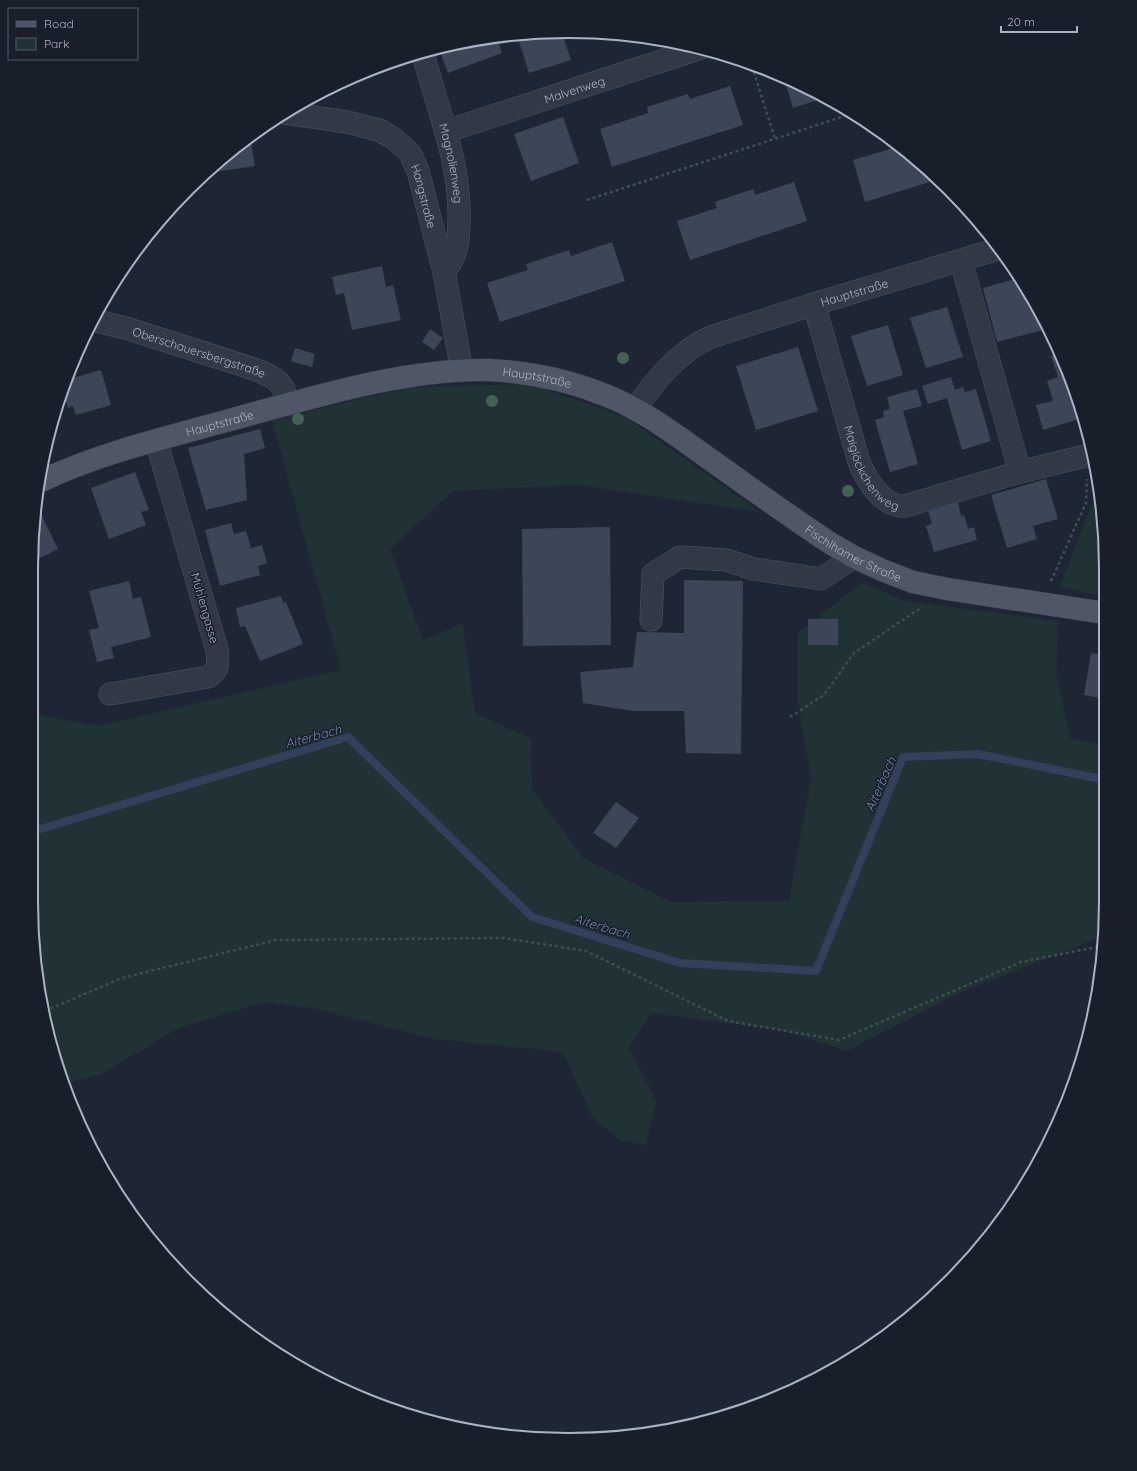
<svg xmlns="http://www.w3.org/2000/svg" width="1137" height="1471" font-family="Quicksand,sans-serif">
<rect width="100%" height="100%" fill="#1e2635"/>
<g fill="#203236">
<path d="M530 384 627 418 760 512 579 485 453 491 390 549 423 640 463 624 475 714 531 738 532 789 583 858 670 902 789 901 811 778 798 703V633L861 583 906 601 1058 621 1056 674 1071 739 1105 745 1106 903 1103 937 1098 938 956 994 847 1051 783 1030 651 1013 629 1047 657 1102 645 1145 620 1140 593 1118 563 1052 434 1039 313 1008 264 1002 179 1028 101 1074 66 1083 49 1042 31 903 32 714 98 726 341 670 272 420 409 387Z"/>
<path d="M1097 491 1105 533V596L1060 587Z"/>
</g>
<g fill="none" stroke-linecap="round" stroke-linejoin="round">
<path stroke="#32405c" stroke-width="8" d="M31 834 37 830 348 737 532 917 680 963 816 971 903 757 978 754 1106 780"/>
</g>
<g fill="#3c4658">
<path d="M562 33 571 60 529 73 517 35Z"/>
<path d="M496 36 502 53 448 73 439 49Z"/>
<path d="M784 78 806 86 824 98 793 108Z"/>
<path d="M730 86 743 125 612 167 600 129 648 113 647 107 688 94 690 99Z"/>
<path d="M563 117 579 163 531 181 514 134Z"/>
<path d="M250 138 255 166 214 172 213 166 214 165Z"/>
<path d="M894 141 936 180 865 202 853 160 893 148 891 142Z"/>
<path d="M794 182 807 221 690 260 677 221 717 208 715 202 753 189 755 195Z"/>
<path d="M612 242 625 281 500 322 487 283 528 270 526 264 569 250 571 256Z"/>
<path d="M382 266 386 287 393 285 401 320 352 330 344 293 336 295 332 277Z"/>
<path d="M1019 278 1034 300 1047 329 997 342 983 288Z"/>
<path d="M947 307 963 357 926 368 910 318Z"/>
<path d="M888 325 903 375 867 386 851 336Z"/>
<path d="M430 329 443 338 434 350 422 342Z"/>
<path d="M798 347 818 411 756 430 736 366Z"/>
<path d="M295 348 315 354 312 367 291 361Z"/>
<path d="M1059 354 1078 396 1082 418 1043 430 1036 405 1053 401 1047 381 1058 377 1051 356Z"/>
<path d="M101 370 111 405 76 415 73 406 68 408 62 389 68 387 66 380Z"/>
<path d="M951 377 955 390 963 387 965 392 976 389 991 441 962 450 947 398 928 404 922 386Z"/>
<path d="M917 389 922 406 903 411 918 464 890 472 875 420 884 417 883 411 890 409 887 397Z"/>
<path d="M260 429 265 448 244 454 247 500 206 510 188 448Z"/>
<path d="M135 472 149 510 141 512 146 525 109 539 91 488Z"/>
<path d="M1046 479 1058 519 1033 526 1037 539 1007 548 991 495Z"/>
<path d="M958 502 961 516 964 515 968 529 974 527 977 540 934 552 926 526 932 524 928 511Z"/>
<path d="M39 510 58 549 32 562V534L37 511Z"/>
<path d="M231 523 234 534 246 531 251 548 262 545 267 563 258 566 260 575 220 586 205 530Z"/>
<path d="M610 527 611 645 523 646 522 529Z"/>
<path d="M684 580 743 581 741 754 686 753 684 711H634L583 703 580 672 633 667 637 632 684 633Z"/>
<path d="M129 581 133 599 141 597 151 637 111 647 114 658 97 662 89 630 99 628 89 591Z"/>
<path d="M281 596 283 603 286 602 303 644 260 661 245 626 240 627 236 608Z"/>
<rect x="808" y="619" width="30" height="26"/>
<path d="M1091 653 1105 655V699L1084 695Z"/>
<path d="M616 802 639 818 616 848 593 833Z"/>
</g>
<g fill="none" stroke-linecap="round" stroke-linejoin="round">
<g stroke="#4f5564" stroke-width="23">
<g id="minor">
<path id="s1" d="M423 53C437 109 461 162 459 221 459 240 457 257 444 272"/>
<path id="s2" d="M285 113 347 122 379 130 393 138 410 153 418 171 444 272 462 371"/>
<path id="s3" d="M447 131 701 48"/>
<path d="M961 261 1020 472"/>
<path id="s4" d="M814 304 859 462C866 479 883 508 905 506L1020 472 1089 455"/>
<path id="s5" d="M93 320 129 329 257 370C279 380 282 381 289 404"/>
<path id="s6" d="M635 409C656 380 677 352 711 337L814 304 998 249"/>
<path d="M651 620 653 574 680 557 726 560 754 569 821 579 854 557"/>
<path d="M110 694 208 677C220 669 218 663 217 650L156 440"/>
</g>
</g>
<g stroke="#3b414f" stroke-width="23">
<g id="major">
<path id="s7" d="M43 480C101 453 164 438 226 421 308 399 404 368 489 370 529 372 568 380 605 395 644 410 677 436 711 460 750 488 789 516 830 543L854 557 882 570 913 582 947 589 1105 613"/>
</g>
</g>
<g stroke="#3e4f53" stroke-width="2.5" stroke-dasharray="3 3" stroke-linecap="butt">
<path d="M752 66 775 139"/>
<path d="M587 200 851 114"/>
<path d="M1051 581 1086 503 1087 479"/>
<path d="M790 717 824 695 854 653 919 609"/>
<path d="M45 1011 122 978 276 940 504 938 586 951 728 1021 839 1040 1021 962 1102 946"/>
</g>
<use href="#minor" stroke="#323845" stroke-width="22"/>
<use href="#major" stroke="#4f5766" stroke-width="22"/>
</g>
<g fill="#446157">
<circle cx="623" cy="358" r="6"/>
<circle cx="492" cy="401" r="6"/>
<circle cx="298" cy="419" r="6"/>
<circle cx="848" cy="491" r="6"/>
</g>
<g text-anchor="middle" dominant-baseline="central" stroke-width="3" stroke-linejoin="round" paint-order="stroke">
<g font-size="12" fill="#abb2c3" stroke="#181e2a">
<text stroke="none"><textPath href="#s3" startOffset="134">Malvenweg</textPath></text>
<text stroke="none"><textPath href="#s1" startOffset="114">Magnolienweg</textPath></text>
<text stroke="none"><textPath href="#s2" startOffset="180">Hangstraße</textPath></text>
<text stroke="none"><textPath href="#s6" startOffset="256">Hauptstraße</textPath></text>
<text stroke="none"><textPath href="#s5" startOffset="111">Oberschauersbergstraße</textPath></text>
<text stroke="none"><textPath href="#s7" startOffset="510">Hauptstraße</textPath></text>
<text stroke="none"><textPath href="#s7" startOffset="186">Hauptstraße</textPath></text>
<text stroke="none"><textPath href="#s4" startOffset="176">Maiglöckchenweg</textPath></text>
<text stroke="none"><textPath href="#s7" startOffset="876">Fischlhamer Straße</textPath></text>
<text transform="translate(205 608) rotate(74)">Mühlengasse</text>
</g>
<g font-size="13" font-style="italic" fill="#7486ac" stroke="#181e2a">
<text transform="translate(313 736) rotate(-15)">Aiterbach</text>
<text transform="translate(880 784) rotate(-66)">Aiterbach</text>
<text transform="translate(602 926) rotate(17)">Aiterbach</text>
</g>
</g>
<path d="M0 0H1137V1471H0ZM568 38H569A530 530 0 0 1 1099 568V903A530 530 0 0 1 569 1433H568A530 530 0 0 1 38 903V568A530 530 0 0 1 568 38Z" fill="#181e2a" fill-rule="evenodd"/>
<path fill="none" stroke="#abb2c3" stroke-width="2" d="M568 38H569A530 530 0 0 1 1099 568V903A530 530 0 0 1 569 1433H568A530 530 0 0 1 38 903V568A530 530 0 0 1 568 38Z"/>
<rect x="8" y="8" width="130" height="52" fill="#181e2a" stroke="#535967"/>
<rect x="16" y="21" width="20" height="6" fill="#4f5766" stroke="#535967"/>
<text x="44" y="28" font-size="12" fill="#abb2c3">Road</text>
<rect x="16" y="38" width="20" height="12" fill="#203236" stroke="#535967"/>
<text x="44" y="48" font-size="12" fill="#abb2c3">Park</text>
<path d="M1001 26v6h76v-6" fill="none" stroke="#abb2c3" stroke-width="2"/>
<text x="1007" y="26" font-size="12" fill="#abb2c3" stroke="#181e2a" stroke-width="3" paint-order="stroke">20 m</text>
</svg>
